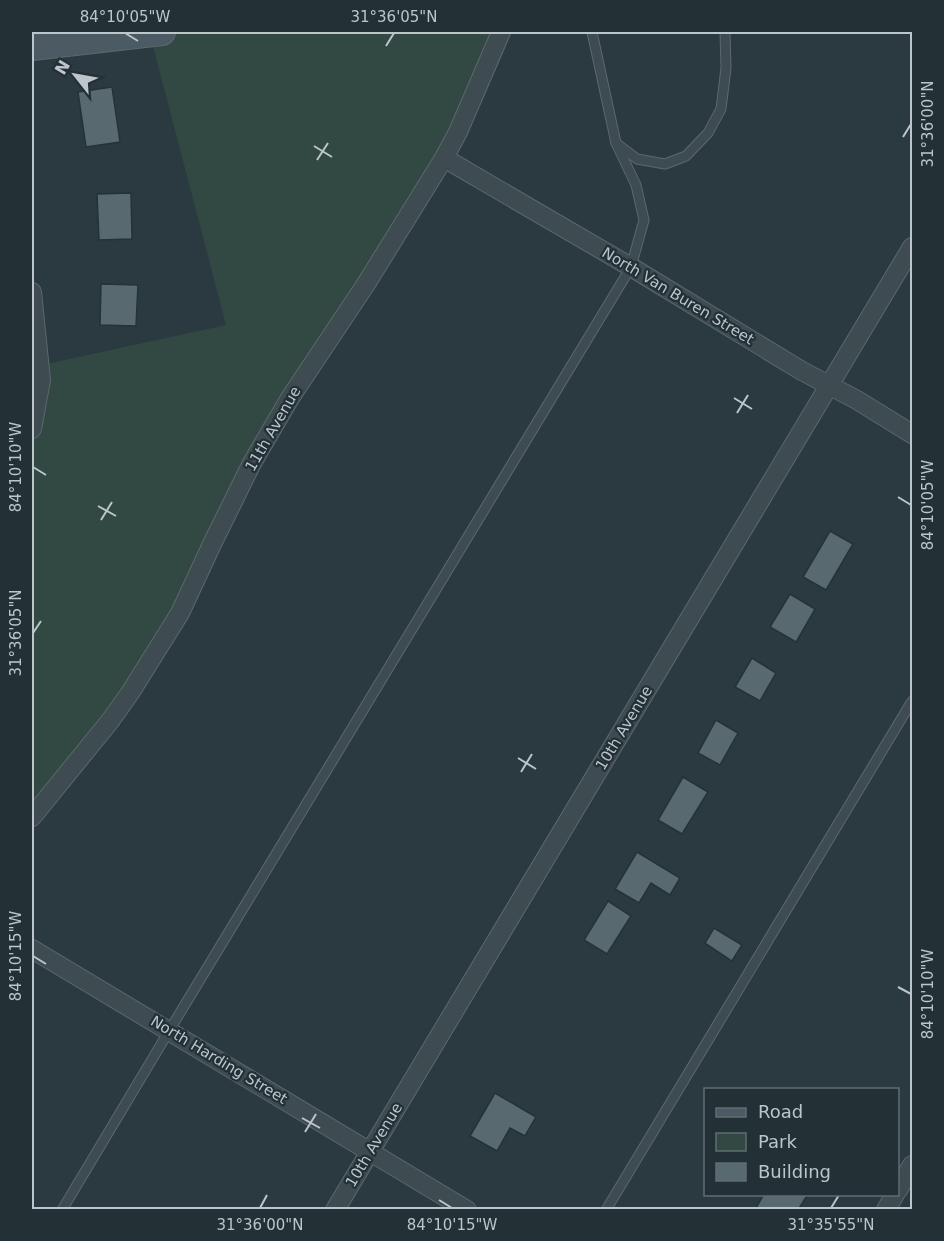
<svg xmlns="http://www.w3.org/2000/svg" width="944" height="1241" font-family="'DejaVu Sans',sans-serif">
<rect width="100%" height="100%" fill="#2a3a40"/>
<path fill="#324842" d="M179 32H497L454 132 364 282 177 611 128 689 32 812V442L37 424 46 364 226 325 150 35Z"/>
<g fill="#596970" stroke="#253238" stroke-width="1.5">
<path d="M112 87 120 142 86 147 78 92Z"/>
<path d="M131 193 132 239 99 240 97 194Z"/>
<path d="M101 284 138 285 136 326 100 325Z"/>
<path d="M830 531 853 544 826 590 803 577Z"/>
<path d="M790 594 815 609 796 642 770 627Z"/>
<path d="M752 658 776 673 760 701 735 687Z"/>
<path d="M716 720 738 733 720 765 698 753Z"/>
<path d="M683 777 708 792 682 834 658 820Z"/>
<path d="M637 852 680 878 670 895 651 883 639 903 615 889Z"/>
<path d="M608 901 631 916 607 954 584 940Z"/>
<path d="M714 928 742 945 732 961 705 943Z"/>
<path d="M495 1093 536 1117 525 1136 510 1128 497 1151 470 1136Z"/>
<path d="M764 1194H808L798 1210H755Z"/>
</g>
<g fill="none" stroke-linecap="round" stroke-linejoin="round">
<g stroke="#5c686e" stroke-width="11">
<g id="service">
<path d="M592 32 616 143 637 159 665 164 686 156 708 133 721 109 726 68 725 32"/>
<path d="M62 1210 169 1031 631 267 644 220 636 185 616 143"/>
<path d="M606 1210 912 701"/>
</g>
</g>
<g stroke="#5c686e" stroke-width="20">
<g id="minor">
<path d="M444 158 631 267 802 371 857 400 912 434"/>
<path d="M32 292 41 380 32 429"/>
<path d="M32 817 110 721 130 693 180 613 213 542 252 463 290 398 366 284 444 158 458 132 501 32"/>
<path d="M32 949 467 1210"/>
<path d="M898 1190 912 1165"/>
<path d="M335 1210 912 247"/>
<path d="M886 1210 895 1194"/>
</g>
</g>
<g stroke="#5c686e" stroke-width="28">
<path id="secondary" d="M32 47 162 32"/>
</g>
<use href="#service" stroke="#3e4b50" stroke-width="9"/>
<use href="#minor" stroke="#3e4b50" stroke-width="18"/>
<use href="#secondary" stroke="#4c5b63" stroke-width="26"/>
</g>
<path fill="none" stroke="#bbc5ca" stroke-width="2" d="M125 33 138 41M386 46 394 33M903 137 911 124M314 146 332 157M317 160 328 143M734 398 752 409M737 413 748 395M33 467 46 475M898 497 911 505M98 506 116 516M101 520 112 502M33 633 41 621M518 758 536 769M521 772 532 754M33 956 46 964M898 987 911 994M302 1118 320 1128M305 1132 316 1114M439 1200 452 1208M260 1208 267 1195M831 1208 839 1195"/>
<g text-anchor="middle" dominant-baseline="central" stroke-width="4.5" stroke-linejoin="round" paint-order="stroke">
<g font-size="15" fill="#bbc5ca" stroke="#233036">
<text transform="translate(678 296) rotate(31)">North Van Buren Street</text>
<text transform="translate(273 429) rotate(-60)">11th Avenue</text>
<text transform="translate(624 728) rotate(-59)">10th Avenue</text>
<text transform="translate(219 1060) rotate(31)">North Harding Street</text>
<text transform="translate(374 1145) rotate(-59)">10th Avenue</text>
</g>
</g>
<rect width="944" height="1241" fill="none" stroke="#233036" stroke-width="66"/>
<rect x="704" y="1088" width="195" height="108" fill="#233036" stroke="#606c71" stroke-width="1.5"/>
<rect x="716" y="1108" width="30" height="9" fill="#4c5b63" stroke="#606c71" stroke-width="1.5"/>
<text x="758" y="1118" font-size="18" fill="#bbc5ca">Road</text>
<rect x="716" y="1133" width="30" height="18" fill="#324842" stroke="#606c71" stroke-width="1.5"/>
<text x="758" y="1148" font-size="18" fill="#bbc5ca">Park</text>
<rect x="716" y="1163" width="30" height="18" fill="#596970" stroke="#606c71" stroke-width="1.5"/>
<text x="758" y="1178" font-size="18" fill="#bbc5ca">Building</text>
<g transform="translate(75 75) rotate(301)" stroke="#233036" stroke-width="4.5" paint-order="stroke">
<path d="M0-4.5L10 22L0 15L-10 22Z" fill="#bbc5ca"/>
<text y="-9" font-size="16" font-weight="bold" text-anchor="middle" fill="#bbc5ca">N</text>
</g>
<rect x="33" y="33" width="878" height="1175" fill="none" stroke="#bbc5ca" stroke-width="2"/>
<g font-size="15" text-anchor="middle" fill="#bbc5ca">
<text x="125" y="22">84°10'05"W</text>
<text x="394" y="22">31°36'05"N</text>
<text transform="translate(928 124) rotate(-90)" y="5">31°36'00"N</text>
<text transform="translate(16 467) rotate(-90)" y="5">84°10'10"W</text>
<text transform="translate(928 505) rotate(-90)" y="5">84°10'05"W</text>
<text transform="translate(16 633) rotate(-90)" y="5">31°36'05"N</text>
<text transform="translate(16 956) rotate(-90)" y="5">84°10'15"W</text>
<text transform="translate(928 994) rotate(-90)" y="5">84°10'10"W</text>
<text x="260" y="1230">31°36'00"N</text>
<text x="452" y="1230">84°10'15"W</text>
<text x="831" y="1230">31°35'55"N</text>
</g>
</svg>
